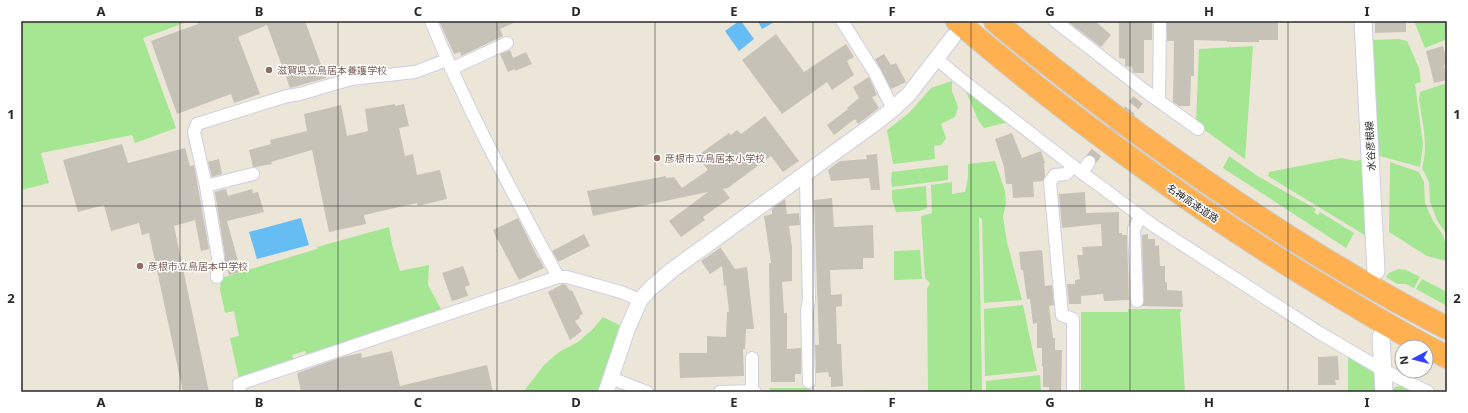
<svg xmlns="http://www.w3.org/2000/svg" width="1468" height="413" font-family="'Noto Sans','Noto Sans JP',sans-serif">
<rect width="100%" height="100%" fill="#ece6d8"/>
<g fill="#a4e691">
<path d="M21 21H183L184 23 143 38 176 128 135 143 132 135 41 153 49 183 21 190Z"/>
<path d="M1414 21H1447V39L1425 48Z"/>
<path d="M1399 39 1407 41 1419 68 1421 82 1415 84 1423 145 1420 167 1376 155 1371 44 1373 40Z"/>
<path d="M1253 46 1245 159 1196 124 1199 49Z"/>
<path d="M952 81V91L958 107 955 117 941 124 946 138 941 145 934 146 935 159 893 164 887 130 909 113 931 88Z"/>
<path d="M1447 83V235L1437 220 1430 202 1429 182 1422 168C1429 146 1422 121 1419 99L1420 92Z"/>
<path d="M966 91 1009 122 984 128 978 120Z"/>
<path d="M1229 156 1259 177 1316 209 1314 212 1318 215 1320 212 1354 233 1346 248 1223 168Z"/>
<path d="M1341 158 1356 161 1364 159 1366 236 1268 176 1269 172Z"/>
<path d="M995 161 1005 191 1006 203 1003 217 1007 242 1022 300 984 303 982 219 979 217 982 392H928L927 289 930 283 925 278 921 216 932 213 931 185 952 182V194L965 192 968 178V164Z"/>
<path d="M1390 162 1419 172 1424 182 1425 203 1433 221 1443 235 1447 250V261L1427 256 1389 232Z"/>
<path d="M948 165V180L892 187 891 180 892 172Z"/>
<path d="M926 186 927 208 919 211 896 212 892 199V190Z"/>
<path d="M389 227 392 244 400 271 429 265 428 285 442 311 307 356 305 351 292 355 294 361 239 379 230 338 239 336 234 311 225 313 220 289 221 278 317 249V247Z"/>
<path d="M920 250 922 279 894 280V251Z"/>
<path d="M1398 269 1406 270 1420 277 1414 288 1406 284H1397L1386 277 1389 273Z"/>
<path d="M1422 279 1447 292V306L1416 289Z"/>
<path d="M1023 305 1037 371 985 376 984 309Z"/>
<path d="M1128 309H1182L1180 313 1185 392H1081V312H1128Z"/>
<path d="M603 317 621 326 599 392H523L545 364 559 352 578 342 593 329Z"/>
<path d="M1348 357 1376 374 1377 392H1348Z"/>
<path d="M1040 375 1041 392H986V381Z"/>
<path d="M1401 386 1416 392H1391L1395 387Z"/>
<path d="M769 388H809L812 392 881 390 912 392H772Z"/>
</g>
<g fill="#65bdf4">
<path d="M739 21H741L754 39 739 51 725 31Z"/>
<path d="M758 21H776L762 29Z"/>
<path d="M301 218 309 245 257 259 249 232Z"/>
</g>
<g fill="#c7c2b8">
<path d="M197 21H305L326 78 290 88 267 25 238 37 260 94 234 103 231 94 177 114 151 41 198 24Z"/>
<path d="M439 21H518L500 29 503 36 461 56 460 52 454 54Z"/>
<path d="M1067 21H1095L1111 35 1101 47Z"/>
<path d="M1119 21 1152 23V40H1144V73H1134L1133 72 1132 67 1125 66V59L1119 58Z"/>
<path d="M1191 21H1278V40H1259V42H1227V41L1194 40V76H1191L1190 106H1179L1173 102 1174 41H1167V22Z"/>
<path d="M1375 21H1406V32L1375 33Z"/>
<path d="M776 34 804 72 846 44 854 57 847 61 854 75 832 90 827 82 782 114 742 60Z"/>
<path d="M1443 46 1447 61V64L1444 65 1447 80 1434 83 1426 51Z"/>
<path d="M510 50 513 58 526 52 532 64 515 71V69L508 72 500 54Z"/>
<path d="M884 54 891 65 896 63 906 82 891 89 875 59Z"/>
<path d="M869 77 877 95 872 97 879 108 858 124 855 119 834 135 827 125 848 109 847 108 859 98 853 87Z"/>
<path d="M395 104V106L404 104 409 126 399 128 405 156 413 154 417 175 440 170 447 199 418 206 417 203 364 215 366 224 329 232 312 150 271 162 272 164 256 167H253L249 150 271 144 270 140 307 131 304 114 341 105 347 136 368 131 365 109Z"/>
<path d="M765 116 799 161 783 172 771 156 728 188 723 189 730 198 703 217 705 220 681 237 669 221 708 192 593 216 587 191 666 176V178L674 177 682 188 708 170 697 156 729 133 731 135 737 130 741 134Z"/>
<path d="M1012 133 1022 158 1041 151 1045 163H1044L1045 176 1043 181 1033 182 1034 197 1013 198 1012 184H1006L1004 167 995 139Z"/>
<path d="M122 144 128 163 185 148 190 166 194 165 209 249 201 251 195 220 174 226 209 392H183L149 233 142 235 139 223 111 231 104 205 78 212 63 160Z"/>
<path d="M877 154 880 190H871L869 178 831 181 828 170 840 161 867 159 866 155Z"/>
<path d="M219 159 222 174 212 177 208 162Z"/>
<path d="M226 189 228 196 252 189 253 193 258 192 264 212 227 221 241 272 229 275 225 262V256L215 192Z"/>
<path d="M1085 192 1086 213 1119 212V233H1122V235H1127L1129 300 1104 301 1103 294 1081 296V304H1069L1067 284H1075V280L1080 279 1077 255H1083L1082 247 1102 246 1101 224 1062 228 1059 194Z"/>
<path d="M832 198 834 227 873 225 874 258H863V269L830 270 831 295 842 294V306L836 307 837 344H841L843 386 831 387V377H829L828 372 816 373 815 345H819L814 200Z"/>
<path d="M785 199 787 214 799 213 800 225 789 226 792 247V281L782 282 784 313H787V349L801 348V374H795V382H771L769 263H771L764 216 772 214V209Z"/>
<path d="M518 218 538 258H539L544 268 519 280 498 240H497L493 230Z"/>
<path d="M584 234 590 246 560 261H558L552 251Z"/>
<path d="M1148 234V239H1155V246L1159 245 1160 266H1165V282H1167V290L1182 291 1183 307 1142 306 1144 301 1142 235Z"/>
<path d="M720 247 735 269 747 267 754 329H746L745 349H743L744 376 680 378 679 353H707V336L726 337 727 312H729L726 285 724 286 722 266 710 274 701 261 720 248Z"/>
<path d="M1042 250 1045 286 1052 285 1054 305 1049 306 1053 338H1055V350H1062L1061 392H1049V387H1043V366H1042V348H1037V323L1033 324 1030 299H1027L1023 270H1021L1019 252Z"/>
<path d="M463 266 470 285 465 287 468 296 452 301 442 273Z"/>
<path d="M563 284 566 285 570 291 572 290 583 314 579 316 580 318 575 321 582 331 570 340 548 292Z"/>
<path d="M392 351 400 386 487 365 493 392H301L297 373 342 357 361 353 362 358Z"/>
<path d="M1338 356 1339 380H1335L1336 385H1318V357Z"/>
</g>
<g fill="none" stroke-linecap="round" stroke-linejoin="round">
<path stroke="#c5c0b5" stroke-width="12" stroke-dasharray="12 6" stroke-linecap="butt" d="M1089 162 1138 100"/>
<g stroke="#cecfe2" stroke-width="14">
<g id="minor">
<path d="M431 21C467 110 513 193 558 277"/>
<path d="M842 21 875 73 893 109"/>
<path d="M1055 21 1145 91 1198 129"/>
<path d="M936 58 957 76 1073 166 1154 226 1318 332 1383 370 1428 392"/>
<path d="M451 69 507 43"/>
<path d="M1159 101 1160 21"/>
<path d="M1073 166 1066 174 1055 175 1050 182 1062 315 1073 319V392"/>
<path d="M1082 173 1089 162"/>
<path d="M805 174 806 183 809 299 807 311 809 382"/>
<path d="M206 186 253 174"/>
<path d="M217 277 218 257 206 186 194 132 197 124 287 96 300 94 351 79 415 72 447 60"/>
<path d="M1137 301 1134 229 1141 216"/>
<path d="M611 378 647 392"/>
<path d="M752 391V358"/>
<path d="M240 392 239 384 558 277H567L621 292 640 300"/>
<path d="M720 392 752 391 755 392"/>
</g>
</g>
<g stroke="#cecfe2" stroke-width="17">
<path id="tertiary" d="M606 392 627 330 640 300 651 288 672 270 874 124 893 109 909 94 953 37"/>
</g>
<g stroke="#cecfe2" stroke-width="19">
<g id="secondary">
<path d="M1363 21 1376 271"/>
<path d="M1381 337 1384 392"/>
</g>
</g>
<g stroke="#cbcbcb" stroke-width="24">
<g id="motorway">
<path d="M957 21C1067 115 1183 200 1306 276 1352 304 1399 333 1447 357"/>
<path d="M995 21C1042 61 1091 98 1140 135 1238 206 1339 273 1447 328"/>
</g>
</g>
<use href="#minor" stroke="#fff" stroke-width="12"/>
<use href="#tertiary" stroke="#fff" stroke-width="15"/>
<use href="#secondary" stroke="#fff" stroke-width="17"/>
<use href="#motorway" stroke="#ffb050" stroke-width="22"/>
</g>
<path fill="none" stroke="#282828" stroke-width="1" stroke-opacity="0.55" d="M180 21V392M338 21V392M497 21V392M655 21V392M813 21V392M971 21V392M1130 21V392M1288 21V392M21 206H1447"/>
<g fill="#8d6e63" stroke="#fff" stroke-width="1.5">
<circle cx="269" cy="70" r="4"/>
<circle cx="657" cy="158" r="4"/>
<circle cx="140" cy="266" r="4"/>
</g>
<g text-anchor="middle" dominant-baseline="central" stroke-width="3" stroke-linejoin="round" paint-order="stroke">
<g font-size="10" fill="#785e54" stroke="#fff" text-anchor="start">
<text x="277" y="70">滋賀県立鳥居本養護学校</text>
<text x="665" y="158">彦根市立鳥居本小学校</text>
<text x="148" y="266">彦根市立鳥居本中学校</text>
</g>
<g font-size="10" fill="#282828" stroke="#fff">
<text transform="translate(1370 146) rotate(-93)">水谷彦根線</text>
<text transform="translate(1193 203) rotate(34)">名神高速道路</text>
</g>
</g>
<rect width="1468" height="413" fill="none" stroke="#ffffff" stroke-width="44"/>
<g transform="translate(1414 359) rotate(263)"><circle r="19" fill="#ffffff" stroke="#a9a9a9"/>
<path d="M0-3L7 15L0 10L-7 15Z" fill="#3240ff"/>
<text y="-6" font-size="11" font-weight="bold" text-anchor="middle" fill="#282828">N</text>
</g>
<rect x="22" y="22" width="1424" height="369" fill="none" stroke="#282828" stroke-width="1.5"/>
<g font-size="13" text-anchor="middle" font-weight="bold" fill="#282828">
<text x="101" y="16">A</text>
<text x="259" y="16">B</text>
<text x="418" y="16">C</text>
<text x="576" y="16">D</text>
<text x="734" y="16">E</text>
<text x="892" y="16">F</text>
<text x="1050" y="16">G</text>
<text x="1209" y="16">H</text>
<text x="1367" y="16">I</text>
<text x="11" y="119">1</text>
<text x="1457" y="119">1</text>
<text x="11" y="303">2</text>
<text x="1457" y="303">2</text>
<text x="101" y="407">A</text>
<text x="259" y="407">B</text>
<text x="418" y="407">C</text>
<text x="576" y="407">D</text>
<text x="734" y="407">E</text>
<text x="892" y="407">F</text>
<text x="1050" y="407">G</text>
<text x="1209" y="407">H</text>
<text x="1367" y="407">I</text>
</g>
</svg>
